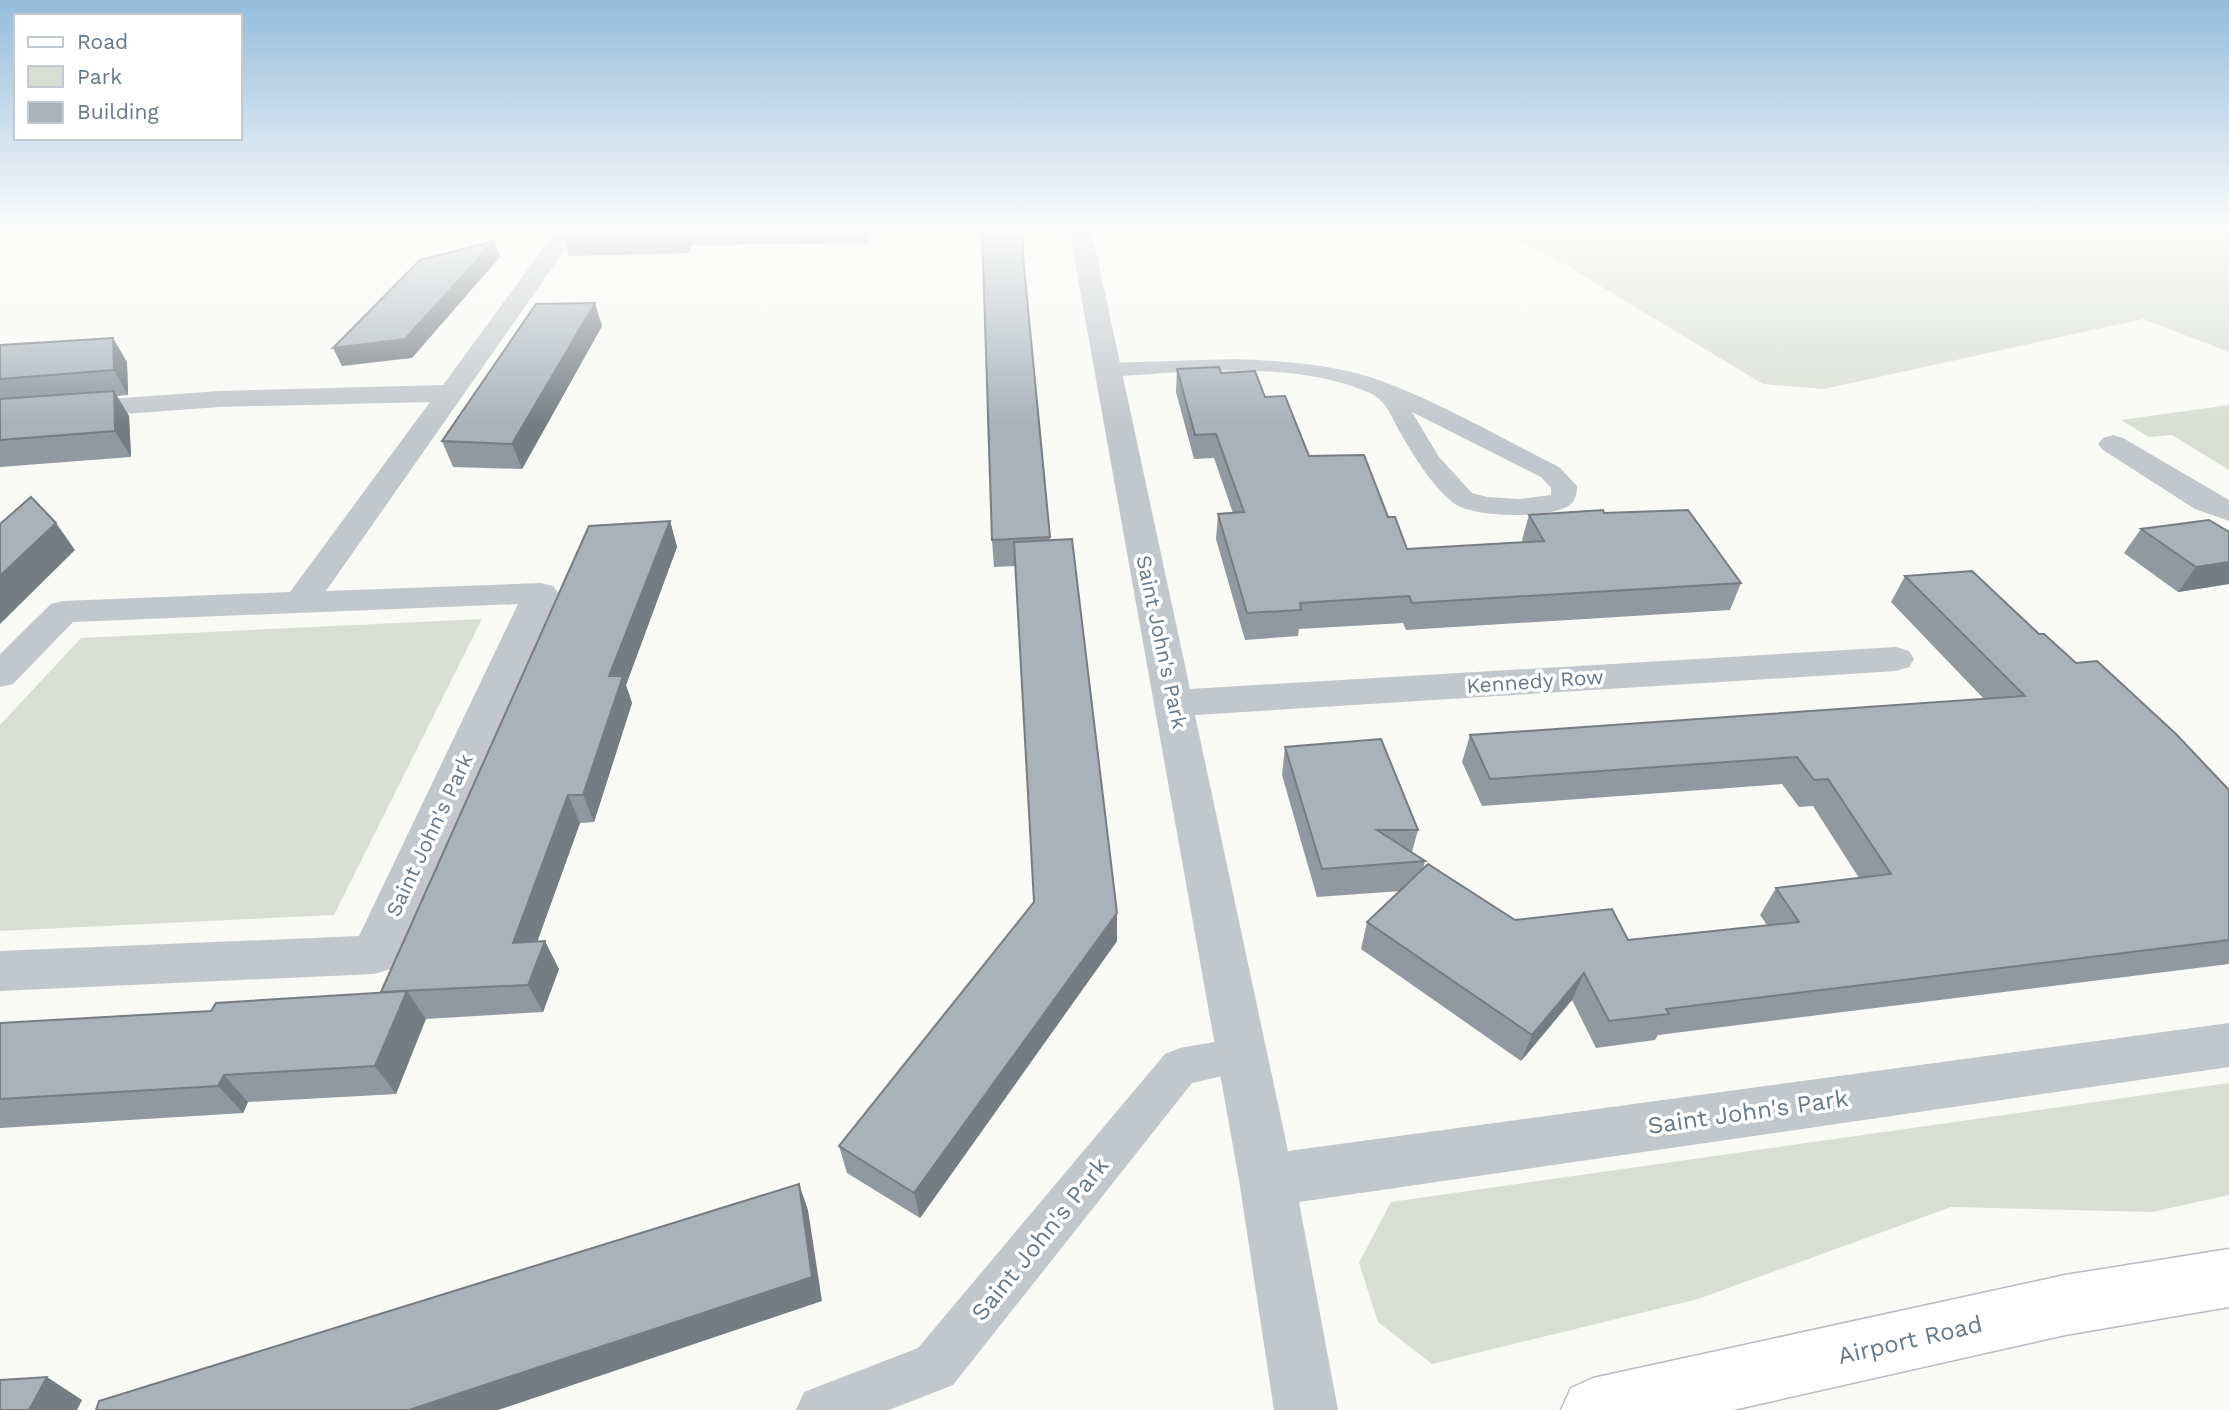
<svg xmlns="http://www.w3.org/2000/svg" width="2229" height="1410" font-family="'Work Sans',sans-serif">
<rect width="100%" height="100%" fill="#f9f9f6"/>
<g fill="#d9ded5">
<path d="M1510 228H2229V352L2143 319 1824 389 1763 384 1531 244 1521 243 1506 233Z"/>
<path d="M2229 405V470L2172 435 2149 437 2121 420Z"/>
<path d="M482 619 334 915 0 931V725L81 638Z"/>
<path d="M2229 1083V1195L2152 1212 1951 1207 1698 1299 1432 1364 1378 1322 1359 1263 1391 1202Z"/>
</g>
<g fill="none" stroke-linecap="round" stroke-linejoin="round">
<g stroke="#b6bcc1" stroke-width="3">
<path id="secondary" d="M2229 1249V1307L2065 1335 1733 1410H1561L1571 1388 1593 1378 2065 1275Z"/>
</g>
<g fill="#c2c7cb" fill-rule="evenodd">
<path d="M1235 359C1281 361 1329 364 1373 378 1434 399 1501 438 1559 467L1577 486C1577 504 1569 508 1551 512 1528 517 1471 517 1452 502 1431 484 1415 458 1401 434 1390 415 1387 399 1365 391 1289 360 1186 372 1106 377L1098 375 1095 370 1098 365 1106 363ZM1412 412 1541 477 1551 488V495L1519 499 1487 497 1472 493 1439 457Z"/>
<path d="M1243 1037 1258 1042 1264 1055 1258 1068 1192 1083 953 1385 889 1410H796L804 1392 918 1348 1165 1054 1180 1048Z"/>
</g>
<g fill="#c2c7cb" fill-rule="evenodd">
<path d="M558 228H580L326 591 541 583 553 586 558 593 391 969 374 974 0 991V951L359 936 518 604 73 622 13 684 0 687V654L51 604 63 601 290 592 430 402 219 407 0 423V407L219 391 443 385Z"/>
<path d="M1069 228H1091L1190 689 1896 647 1909 651 1914 659 1909 667 1896 671 1195 715 1288 1151 2229 1023V1067L1299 1202 1338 1410H1274L1239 1180Z"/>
<path d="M2113 435 2123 438 2229 500V521L2195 509 2103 450 2098 444 2103 438Z"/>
</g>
<use href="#secondary" fill="#fff" fill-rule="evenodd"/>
</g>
<g fill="#90999f">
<path d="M562 228H871L867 243 692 245 688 253 569 256 563 235Z"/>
<path d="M1024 268 1050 540 1117 941 920 1218 847 1173 839 1146 1034 902 1015 566 994 567 992 540Z"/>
<path d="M602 326 522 469 453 467 442 441Z"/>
<path d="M0 345 127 362 128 395 117 396 129 416 131 457 0 467Z"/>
<path d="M1177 369 1221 373 1265 397 1309 456 1388 517 1407 549 1523 542 1522 540 1529 515 1604 513 1741 583 1730 610 1406 630 1403 623 1299 629 1298 636 1245 640 1216 539 1218 514 1233 513 1214 458 1194 459 1176 392Z"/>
<path d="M670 521 677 547 626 685 632 703 594 822 580 823 537 942 559 969 543 1012 425 1019 396 1094 248 1102 243 1113 0 1128V1023L211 1011 381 993Z"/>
<path d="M2141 529 2229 532V584L2178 592 2124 553Z"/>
<path d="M1905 576 2039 634 2076 663 2229 790V964L1658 1035 1655 1040 1596 1048 1572 1000 1521 1061 1361 949 1367 922 1401 891 1317 897 1282 775 1285 747 1418 830 1412 852 1425 861 1423 869 1515 920 1628 940 1767 925 1760 915 1776 888 1859 878 1813 806 1799 807 1782 784 1482 806 1462 762 1470 735 1984 699 1891 602Z"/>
</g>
<g fill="#767d82">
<path d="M685 228H689L692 245 688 253 683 232Z"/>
<path d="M865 228H871L867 243Z"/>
<path d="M1023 228H1024V279L1023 256Z"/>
<path d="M494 241 500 257 412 358 342 366 333 348Z"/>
<path d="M595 303 602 326 522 469 512 444Z"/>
<path d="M113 338 127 362 128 395 114 370Z"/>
<path d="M114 391 129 416 131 457 115 431Z"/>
<path d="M670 521 677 547 626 685 632 703 594 822 583 795 609 676Z"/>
<path d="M56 523 75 550 0 624V576Z"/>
<path d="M2229 562V584L2178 592 2196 567Z"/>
<path d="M568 795 580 823 527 970 513 943Z"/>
<path d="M1117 913V941L920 1218 914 1193Z"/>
<path d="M545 941 559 969 543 1012 528 985Z"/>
<path d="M1584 973 1572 1000 1521 1061 1532 1035Z"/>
<path d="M407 991 426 1019 396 1094 375 1066Z"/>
<path d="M224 1075 248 1102 243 1113 218 1086Z"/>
<path d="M799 1184 808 1210 822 1301 498 1410H409Z"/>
<path d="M47 1377 82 1400 77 1410H29Z"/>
</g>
<g fill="#a8b2b9" stroke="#767d82" stroke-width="2">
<path d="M685 228 683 232 563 235 562 229Z"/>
<path d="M982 228H1023V256L1050 537 992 540Z"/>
<path d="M494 241 405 339 333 348 420 260Z"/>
<path d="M595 303 512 444 442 441 536 304Z"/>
<path d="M113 338 114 370 0 379V345Z"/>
<path d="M1219 367 1221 373 1255 371 1265 397 1285 396 1309 456 1364 455 1388 517H1395L1407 549 1544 541 1529 515 1603 510 1604 513 1688 510 1741 583 1412 603 1409 596 1300 603 1301 610 1247 613 1218 514 1244 512 1216 434 1195 435 1177 369Z"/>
<path d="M114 391 115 431 0 440V399Z"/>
<path d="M31 497 56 523 0 576V524Z"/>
<path d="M2209 520 2229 532V562L2196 567 2141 529Z"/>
<path d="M670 521 609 676H623L583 795H568L513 943 545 941 528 985 381 992 589 526Z"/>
<path d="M1072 539 1117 913 914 1193 839 1146 1034 902 1014 542Z"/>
<path d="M1972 571 2039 634H2044L2076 663 2097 661 2176 734 2229 790V940L1666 1009 1669 1014 1609 1021 1584 973 1532 1035 1367 922 1428 864 1515 920 1612 909 1628 940 1799 922 1776 888 1891 874 1828 779 1814 780 1797 757 1490 779 1470 735 2025 696 1905 576Z"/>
<path d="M1381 739 1418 830H1377L1425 861 1322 869 1285 747Z"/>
<path d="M407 991 375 1066 224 1075 218 1086 0 1099V1023L211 1011 216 1003Z"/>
<path d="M799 1184 812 1277 409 1410H96L99 1401Z"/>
<path d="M47 1377 29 1410H0V1380Z"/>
</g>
<linearGradient id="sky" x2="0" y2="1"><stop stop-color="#95bcdc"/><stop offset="0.54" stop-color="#fcfcfb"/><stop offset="1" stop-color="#fcfcfb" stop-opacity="0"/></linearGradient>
<rect width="2229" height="426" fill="url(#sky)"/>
<g text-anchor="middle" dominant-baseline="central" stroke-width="7" stroke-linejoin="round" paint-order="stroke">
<g font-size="21" fill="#667989" stroke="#fff">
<text transform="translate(1162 642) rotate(78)">Saint John's Park</text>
<text transform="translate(1535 681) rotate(-4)">Kennedy Row</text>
<text transform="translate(429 835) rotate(-65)">Saint John's Park</text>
</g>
<g font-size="24" fill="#667989" stroke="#fff">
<text transform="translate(1748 1112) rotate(-8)">Saint John's Park</text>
<text transform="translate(1040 1239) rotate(-51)">Saint John's Park</text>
<text transform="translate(1910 1340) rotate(-13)">Airport Road</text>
</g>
</g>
<rect x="14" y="14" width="228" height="126" fill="#ffffff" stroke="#c2c9d0" stroke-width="2"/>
<rect x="28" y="37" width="35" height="10" fill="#ffffff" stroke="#c2c9d0" stroke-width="2"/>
<text x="77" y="49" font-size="21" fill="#667989">Road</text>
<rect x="28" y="66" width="35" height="21" fill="#d9ded5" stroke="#c2c9d0" stroke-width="2"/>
<text x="77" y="84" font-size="21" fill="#667989">Park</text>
<rect x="28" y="102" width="35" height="21" fill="#a8b2b9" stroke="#c2c9d0" stroke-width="2"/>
<text x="77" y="119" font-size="21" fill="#667989">Building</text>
</svg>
